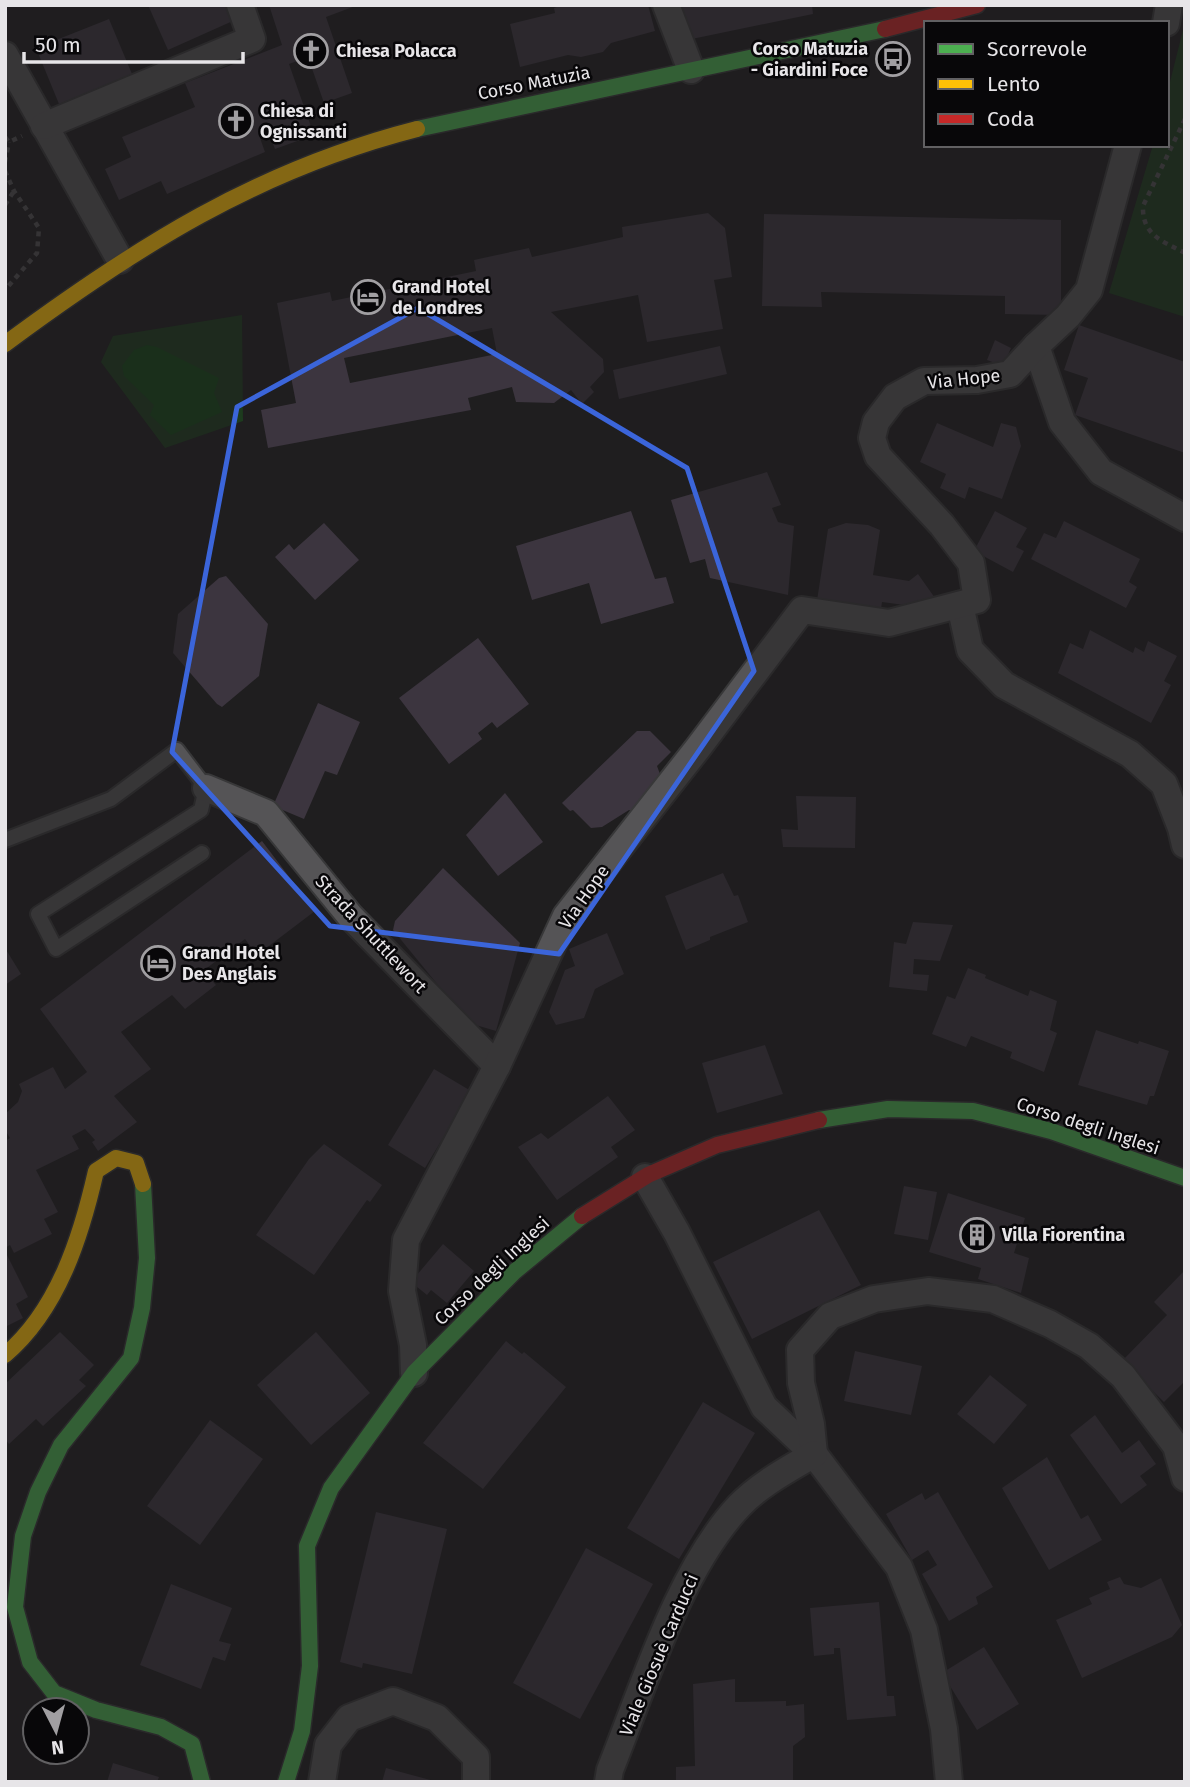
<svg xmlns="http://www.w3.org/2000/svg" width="1190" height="1787" font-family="'Fira Sans',sans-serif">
<rect width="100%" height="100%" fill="#1f1e1f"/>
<g fill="#1d3b1e">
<path d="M1185 22V317L1109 293 1153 145H1167V94Z"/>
<path d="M242 315 243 421 165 448 101 362 113 336Z"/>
</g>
<path fill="#154518" d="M147 345 157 347 219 378 214 393 222 412 171 435 150 415 154 405 124 376 122 366 134 350Z"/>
<g fill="#3c353f" fill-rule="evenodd">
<path d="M148 5H229L235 20 168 50Z"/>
<path d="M269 5H358L326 17 352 93 324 103 308 57 289 64 314 135 275 149 269 134 260 138 265 152 167 194 161 181 119 200 105 169 131 157 122 137 195 107 185 83 282 45Z"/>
<path d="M562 5H648L655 31 611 43 603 52 581 57 568 55 520 67 510 24 555 13 554 8Z"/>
<path d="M678 5H812L813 14 687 40Z"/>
<path d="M109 19 132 74 59 104 36 48Z"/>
<path d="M708 213 725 228 732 277 714 280 723 329 647 342 638 295 551 312 603 359 604 372 590 387 594 392 582 404 571 390 554 403 516 402 512 387 468 398 471 410 268 448 261 410 296 403 277 303 330 292 332 301 476 271 474 260 529 248 532 257 623 237 622 227ZM492 328 497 354 350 383 344 358Z"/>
<path d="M764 214 1061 220V315L1005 314V296L821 292 822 307 762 306Z"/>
<path d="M1079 325 1185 362V453L1075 415 1088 378 1064 370Z"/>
<path d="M995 340 1011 348 1003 366 987 360Z"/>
<path d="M720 346 727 374 619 399 613 370Z"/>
<path d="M937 423 993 447 1001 423 1016 427 1021 446 1002 499 969 487 965 499 940 488 946 474 920 462Z"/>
<path d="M767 472 781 505 772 508 778 522 794 526 788 595 710 578 705 559 690 563 671 500Z"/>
<path d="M631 511 655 579 666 577 674 603 601 624 589 583 532 600 516 546Z"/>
<path d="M995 511 1027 528 1016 547 1024 551 1013 572 974 551Z"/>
<path d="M1064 521 1140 559 1129 582 1137 587 1126 608 1031 559 1044 533 1056 538Z"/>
<path d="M324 523 359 560 315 600 275 557 289 544 294 550Z"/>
<path d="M846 523 868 525 880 530 873 575 909 581 918 574 935 598 919 607 882 602 880 616 816 607 828 529Z"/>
<path d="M226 576 268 624 259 676 222 707 217 704 173 653 178 614 219 578Z"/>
<path d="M1090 630 1133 653 1135 647 1144 652 1148 641 1177 656 1164 681 1171 685 1151 723 1058 673 1070 643 1083 649Z"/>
<path d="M478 638 529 704 497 728 492 722 478 733 482 739 449 764 399 698Z"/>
<path d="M318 703 360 722 337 775 325 771 304 819 273 806Z"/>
<path d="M637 731H650L671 752 657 766 664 785 637 813 629 810 602 827 591 828 573 810 570 811 562 803Z"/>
<path d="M505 793 543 842 498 876 466 835Z"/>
<path d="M796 796 856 797 855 848 783 847 781 829 798 830Z"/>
<path d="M262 841 315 911 257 955 245 939 203 971 216 985 185 1009 172 995 121 1032 151 1069 114 1096 137 1122 98 1151 92 1142 95 1140 85 1129 72 1136 79 1149 36 1170 58 1212 44 1219 52 1234 14 1253 10 1245 5 1248V1141L10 1138 5 1130V1114L18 1102 22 1091 19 1084 53 1067 65 1089 87 1072 40 1009Z"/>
<path d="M443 868 520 943 496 1031 469 1023 393 930 395 921Z"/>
<path d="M723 873 734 896 738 895 748 922 710 937V940L686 950 665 896Z"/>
<path d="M913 922 953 925 940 961 914 959 913 974 929 975 927 991 889 987 894 942 906 944Z"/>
<path d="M607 933 624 974 595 989 584 1018 556 1025 549 1012 565 970 575 966 569 949Z"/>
<path d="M5 948 21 974 5 985Z"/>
<path d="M968 968 986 975 985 978 1028 996 1030 990 1057 1001 1050 1030 1057 1033 1044 1072 1010 1058 1012 1052 971 1036 966 1047 932 1034 947 996 955 999Z"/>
<path d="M1096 1030 1138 1044 1139 1041 1169 1051 1154 1096H1150L1147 1105 1078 1085Z"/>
<path d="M765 1045 783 1094 717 1113 702 1063Z"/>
<path d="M434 1069 471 1091 425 1168 388 1145Z"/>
<path d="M608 1096 635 1130 611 1147 618 1157 557 1200 518 1147 541 1133 548 1139Z"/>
<path d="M324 1144 382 1185 370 1202 367 1200 314 1275 256 1235 309 1159Z"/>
<path d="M904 1186 937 1192 928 1240 894 1234Z"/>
<path d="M948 1193 1025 1218 1014 1253 1029 1258 1021 1293 978 1279 981 1268 929 1252Z"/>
<path d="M819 1210 861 1285 752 1339 713 1262Z"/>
<path d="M443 1244 474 1271 447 1303 431 1290 427 1295 411 1282Z"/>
<path d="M5 1251 28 1297 16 1304 23 1318 5 1327Z"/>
<path d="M1185 1270V1381L1164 1402 1122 1361 1167 1315 1154 1302Z"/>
<path d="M60 1332 94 1365 79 1380 86 1386 43 1426 36 1419 9 1444 5 1439V1384Z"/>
<path d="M316 1332 370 1393 311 1445 257 1385Z"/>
<path d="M506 1341 522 1354 524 1352 566 1387 483 1489 423 1443Z"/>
<path d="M855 1351 922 1366 911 1415 844 1401Z"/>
<path d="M990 1375 1027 1405 994 1444 957 1414Z"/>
<path d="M703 1402 755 1433 679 1559 627 1528Z"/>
<path d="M1095 1415 1122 1453 1139 1440 1156 1464 1140 1476 1147 1485 1121 1504 1070 1435Z"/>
<path d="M210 1420 263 1459 200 1545 147 1506Z"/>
<path d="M1047 1457 1081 1519 1088 1515 1102 1540 1049 1570 1002 1488Z"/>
<path d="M938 1492 993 1587 976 1597 978 1604 949 1621 922 1574 937 1565 928 1550 912 1560 886 1514 922 1493 925 1500Z"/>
<path d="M376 1512 447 1529 412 1674 363 1663 362 1668 340 1662Z"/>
<path d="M586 1548 653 1584 580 1719 513 1683Z"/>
<path d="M1120 1577 1124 1584 1141 1588 1161 1578 1182 1625 1172 1637 1082 1678 1056 1620 1092 1604 1089 1598 1110 1589 1107 1582Z"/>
<path d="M171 1584 232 1608 219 1641 231 1644 225 1661 213 1657 201 1689 140 1665Z"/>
<path d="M879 1602 887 1696H894L896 1716 847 1720 840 1648H834V1654L814 1656 810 1608Z"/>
<path d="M984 1647 1019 1704 977 1730 942 1673Z"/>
<path d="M735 1679V1702L786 1701V1706L804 1704 805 1737 793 1746V1782H676V1767L695 1766 693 1684Z"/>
<path d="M113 1763 159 1777 157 1782H107Z"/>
<path d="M386 1768 434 1781V1782H382Z"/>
</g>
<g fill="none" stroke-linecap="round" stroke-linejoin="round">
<g stroke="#383839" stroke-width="18">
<path id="lane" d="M5 840 111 799 177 750 206 788 201 810 38 914 56 949 202 853"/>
</g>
<g stroke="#383839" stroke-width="30">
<g id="street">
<path d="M666 5 691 70"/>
<path d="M1166 23 1169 5"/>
<path d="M5 55 120 260"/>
<path d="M44 126 252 39 240 5"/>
<path d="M1036 346 1062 422 1101 472 1185 518"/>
<path d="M960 605 970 650 1004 685 1130 754 1164 784 1181 828 1185 845"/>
<path d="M206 788 266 813 350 916 497 1066"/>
<path d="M645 1177 677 1233 764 1407 814 1454 899 1567 924 1630 944 1729 949 1782"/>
<path d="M414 1373 413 1345 402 1291 406 1240 497 1066 566 916 698 748 802 610 889 623 977 600 971 563 942 525 878 456 872 438 876 422 895 397 924 381 977 380 1010 374 1036 346 1068 316 1089 290 1128 145"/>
<path d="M814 1454 811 1424 801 1383 800 1350 830 1316 874 1299 928 1291 993 1299 1050 1324 1089 1346 1123 1376 1176 1446 1185 1478"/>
<path d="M322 1782 328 1745 349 1718 393 1701 437 1718 476 1757V1782"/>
<path d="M608 1782 610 1770C643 1688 679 1570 739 1506 760 1484 789 1469 814 1454"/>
</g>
</g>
<g stroke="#383839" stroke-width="19">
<g id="fast">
<path d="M417 129 885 29"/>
<path d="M819 1120 888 1109 973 1111 1051 1131 1185 1178"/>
<path d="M143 1184 147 1258 142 1308 131 1358 61 1445 38 1492 23 1536 15 1607 30 1662 54 1693 96 1710 161 1727 192 1744 202 1782"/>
<path d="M286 1782 302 1731 310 1666 307 1546 331 1488 414 1373 514 1272 582 1216"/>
</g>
</g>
<g stroke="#383839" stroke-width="19">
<g id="slow">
<path d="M5 344C136 247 257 170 417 129"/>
<path d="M5 1355C58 1310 81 1237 96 1171L116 1158 136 1163 143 1184"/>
</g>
</g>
<g stroke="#383839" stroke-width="19">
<g id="jam">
<path d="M885 29 977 5"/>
<path d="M582 1216 648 1175 717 1145 819 1120"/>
</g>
</g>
<g stroke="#504f51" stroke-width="4.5" stroke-dasharray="5 5" stroke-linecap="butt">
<path d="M1185 119 1143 206C1142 235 1162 241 1185 253"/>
<path d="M5 137 9 142 22 136"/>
<path d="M5 162 9 142"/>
<path d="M5 171 14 191 39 228 37 253 5 290"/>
<path d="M5 205 14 191"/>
</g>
<use href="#lane" stroke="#555456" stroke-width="14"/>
<use href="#street" stroke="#555456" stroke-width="26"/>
<use href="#fast" stroke="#4caf50" stroke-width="16"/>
<use href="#slow" stroke="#ffc107" stroke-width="16"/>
<use href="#jam" stroke="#c62828" stroke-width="16"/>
</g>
<path d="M0 0H1190V1787H0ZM418 308 687 468 754 671 559 954 330 926 172 752 237 407Z" fill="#1f1e1f" fill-opacity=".55" fill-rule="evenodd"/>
<path fill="none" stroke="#3b65da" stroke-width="5" stroke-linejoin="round" d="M418 308 687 468 754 671 559 954 330 926 172 752 237 407Z"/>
<defs>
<g id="church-ring" transform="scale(1.75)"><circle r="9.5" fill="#080709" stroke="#a19fa2" stroke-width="1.5"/><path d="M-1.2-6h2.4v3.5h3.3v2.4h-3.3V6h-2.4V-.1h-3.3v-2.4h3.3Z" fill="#a19fa2"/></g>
<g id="bus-ring" transform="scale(1.75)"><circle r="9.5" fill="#080709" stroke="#a19fa2" stroke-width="1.5"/><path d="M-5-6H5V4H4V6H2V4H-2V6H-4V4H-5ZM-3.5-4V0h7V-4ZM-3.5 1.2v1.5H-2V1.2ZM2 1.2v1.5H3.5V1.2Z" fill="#a19fa2"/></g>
<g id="hotel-ring" transform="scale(1.75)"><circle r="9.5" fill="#080709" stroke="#a19fa2" stroke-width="1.5"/><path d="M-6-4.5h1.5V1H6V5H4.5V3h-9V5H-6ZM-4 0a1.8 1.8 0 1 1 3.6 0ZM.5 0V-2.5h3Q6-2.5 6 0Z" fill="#a19fa2"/></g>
<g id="building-ring" transform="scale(1.75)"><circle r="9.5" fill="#080709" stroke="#a19fa2" stroke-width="1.5"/><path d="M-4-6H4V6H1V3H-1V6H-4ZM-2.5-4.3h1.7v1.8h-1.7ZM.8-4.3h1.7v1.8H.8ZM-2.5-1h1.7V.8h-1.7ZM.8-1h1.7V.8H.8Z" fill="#a19fa2"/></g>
</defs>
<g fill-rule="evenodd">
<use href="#church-ring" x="311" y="51"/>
<use href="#bus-ring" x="893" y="59"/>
<use href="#church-ring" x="236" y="121"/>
<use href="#hotel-ring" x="368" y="297"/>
<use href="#hotel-ring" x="158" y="963"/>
<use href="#building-ring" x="977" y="1235"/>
</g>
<g text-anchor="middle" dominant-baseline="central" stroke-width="5" stroke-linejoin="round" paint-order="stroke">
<g font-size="18" font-weight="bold" fill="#e7e5e8" stroke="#080709" text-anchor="start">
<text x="868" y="49" text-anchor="end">Corso Matuzia<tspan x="868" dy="21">- Giardini Foce</tspan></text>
<text x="336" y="51">Chiesa Polacca</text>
<text x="260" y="111">Chiesa di<tspan x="260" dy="21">Ognissanti</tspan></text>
<text x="392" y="287">Grand Hotel<tspan x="392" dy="21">de Londres</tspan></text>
<text x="182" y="953">Grand Hotel<tspan x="182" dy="21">Des Anglais</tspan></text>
<text x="1002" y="1235">Villa Fiorentina</text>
</g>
<g font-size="18" fill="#e7e5e8" stroke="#080709">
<text transform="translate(534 83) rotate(-11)">Corso Matuzia</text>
<text transform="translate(964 379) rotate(-6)">Via Hope</text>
<text transform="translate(584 897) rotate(-55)">Via Hope</text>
<text transform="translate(371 934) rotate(47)">Strada Shuttlewort</text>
<text transform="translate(1088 1126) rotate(18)">Corso degli Inglesi</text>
<text transform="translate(492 1271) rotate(-43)">Corso degli Inglesi</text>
<text transform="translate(659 1655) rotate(-67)">Viale Giosuè Carducci</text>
</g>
</g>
<rect width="1190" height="1787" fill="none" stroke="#e7e5e8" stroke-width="14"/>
<rect x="924" y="21" width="245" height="126" fill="#080709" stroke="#616062" stroke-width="2"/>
<rect x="938" y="44" width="35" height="10" fill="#4caf50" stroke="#616062" stroke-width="2"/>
<text x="987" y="56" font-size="21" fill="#e7e5e8">Scorrevole</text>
<rect x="938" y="79" width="35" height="10" fill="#ffc107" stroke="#616062" stroke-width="2"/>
<text x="987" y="91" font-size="21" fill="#e7e5e8">Lento</text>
<rect x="938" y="114" width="35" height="10" fill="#c62828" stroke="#616062" stroke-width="2"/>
<text x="987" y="126" font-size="21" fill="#e7e5e8">Coda</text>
<g transform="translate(56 1731) rotate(174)"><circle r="33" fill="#080709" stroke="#616062" stroke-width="2"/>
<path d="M0-5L12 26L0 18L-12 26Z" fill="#a19fa2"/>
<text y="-10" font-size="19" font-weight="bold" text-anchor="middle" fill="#e7e5e8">N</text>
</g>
<path d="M24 52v10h219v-10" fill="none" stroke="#e7e5e8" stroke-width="3.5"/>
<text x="35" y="52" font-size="21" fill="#e7e5e8" stroke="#080709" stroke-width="5" paint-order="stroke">50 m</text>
</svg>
